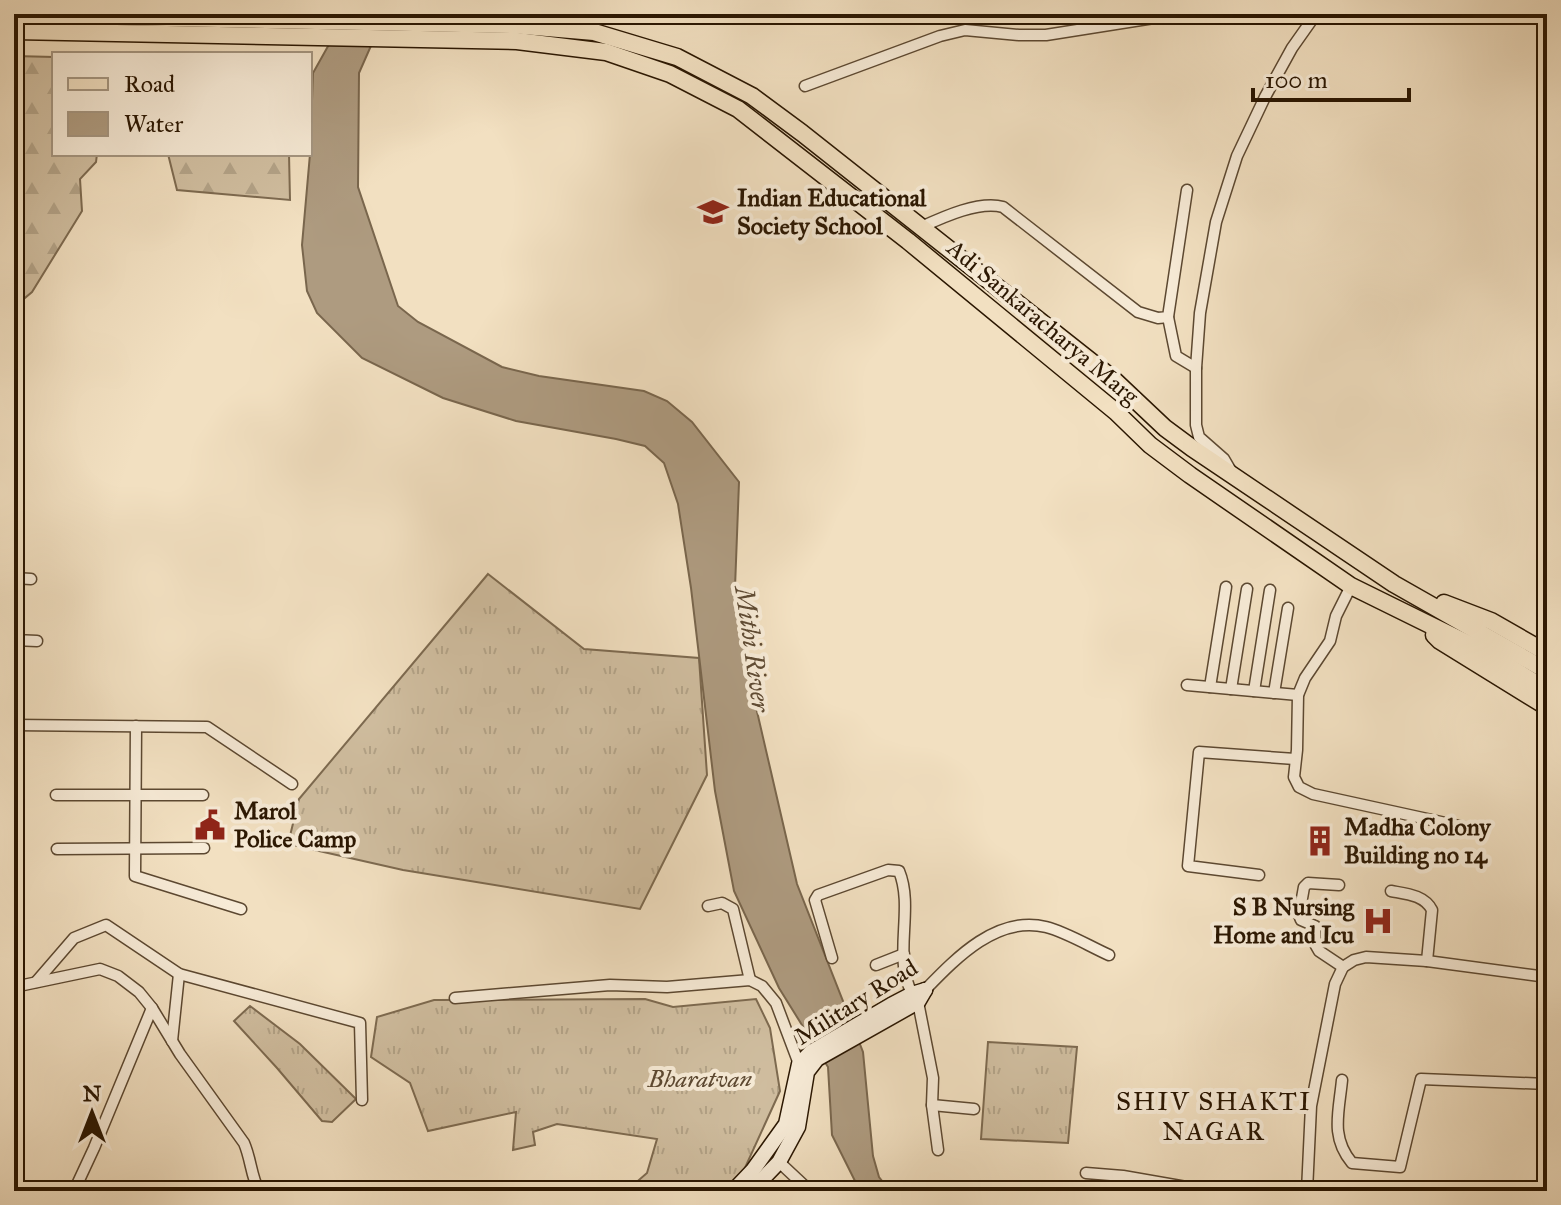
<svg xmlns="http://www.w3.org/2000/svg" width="1561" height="1205" font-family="'IM FELL Great Primer',serif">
<defs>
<pattern id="grass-tufts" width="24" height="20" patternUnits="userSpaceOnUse" patternTransform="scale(2)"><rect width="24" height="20" fill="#d0bea0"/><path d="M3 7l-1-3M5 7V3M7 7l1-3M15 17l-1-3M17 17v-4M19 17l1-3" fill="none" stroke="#b3a388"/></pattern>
<pattern id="forest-firs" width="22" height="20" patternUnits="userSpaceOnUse" patternTransform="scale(2)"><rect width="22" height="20" fill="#d0bea0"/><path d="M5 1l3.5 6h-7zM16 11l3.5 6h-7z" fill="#b3a388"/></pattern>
</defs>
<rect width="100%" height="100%" fill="#f2e0c1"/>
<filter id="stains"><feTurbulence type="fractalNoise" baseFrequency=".0025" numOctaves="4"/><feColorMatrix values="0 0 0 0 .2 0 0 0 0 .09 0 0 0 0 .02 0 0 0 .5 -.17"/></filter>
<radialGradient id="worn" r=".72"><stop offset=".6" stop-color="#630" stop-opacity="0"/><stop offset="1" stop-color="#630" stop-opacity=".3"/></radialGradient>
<g fill="url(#grass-tufts)" stroke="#7d6a50" stroke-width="2">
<path d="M488 574 584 649 699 658 707 775 640 909 403 870 288 844 299 799Z"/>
<path d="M645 999 673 1007 756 999 770 1028 780 1091 744 1170 727 1191H637L632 1186 647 1173 657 1139 557 1124 533 1132 535 1145 513 1150 516 1112 428 1131 410 1083 371 1057 377 1017 434 1000Z"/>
<path d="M250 1006 300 1044 356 1099 332 1122 322 1121 277 1068 234 1021Z"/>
<path d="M988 1042 1077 1047 1068 1143 981 1139Z"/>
</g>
<g fill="url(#forest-firs)" stroke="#7d6a50" stroke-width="2">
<path d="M14 56 54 57V154H97L96 162 80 179 82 211 32 292 14 307Z"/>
<path d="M168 154H289L290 200 177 190Z"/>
</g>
<path fill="#ae9b80" stroke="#79664d" stroke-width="2" d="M346 14H385L359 73 358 187 398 306 418 322 502 367 539 376 644 391 667 401 692 422 739 482 735 588 749 677 797 884 863 1052 873 1156 879 1177 890 1191H860L832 1135 828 1067 779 988 734 891 715 791 691 588 678 504 664 463 645 446 616 439 516 421 443 398 362 358 317 313 307 291 302 245 310 154 313 73Z"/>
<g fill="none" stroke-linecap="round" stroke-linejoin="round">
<g stroke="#5c4831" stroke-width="13">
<g id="street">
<path d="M805 86 940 36 965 30 1019 35H1046L1179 14"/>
<path d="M919 228C941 218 979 200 1003 207L1138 312 1158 318 1168 317 1187 190"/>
<path d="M1168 317 1176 356 1196 368"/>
<path d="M1231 471 1224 459 1199 437 1196 425V368L1200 313 1216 222 1237 156 1265 97 1292 48 1316 14"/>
<path d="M14 578 31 579"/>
<path d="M1351 586 1336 616 1330 641 1305 678 1298 695 1297 750 1294 777 1299 787 1313 794 1473 829"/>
<path d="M14 640 37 641"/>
<path d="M1187 685 1298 695"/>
<path d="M1210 687 1226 587"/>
<path d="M1231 689 1247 589"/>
<path d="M1254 691 1270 590"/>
<path d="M1274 693 1288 608"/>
<path d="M14 725 207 727 292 784"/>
<path d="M136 726 135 876 241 909"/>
<path d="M56 795H203"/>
<path d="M57 849 204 848"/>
<path d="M1259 875 1188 866 1199 752 1295 759"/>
<path d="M1339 885 1308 883 1304 887 1299 915 1301 920 1315 926V944L1319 951 1343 967"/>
<path d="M1391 891C1407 894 1424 895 1432 910L1427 961"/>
<path d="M708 906 722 903 733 909 750 980"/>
<path d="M832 958 815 900 818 895 888 870 899 871C916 912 888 965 918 1002L933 1078 932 1105 938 1150"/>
<path d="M876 965 904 954"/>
<path d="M1343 967 1354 960 1366 957 1427 961 1547 977"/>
<path d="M36 982 74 938 106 925 179 974 360 1023 362 1100"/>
<path d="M14 987 100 969 118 976 139 992 152 1008 180 1054 244 1143C251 1159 251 1176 259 1191"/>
<path d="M925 990C956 958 997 915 1046 927 1066 932 1089 946 1109 955"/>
<path d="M455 998 610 985 667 987 750 980 762 986 776 1003 799 1064 803 1068"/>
<path d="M172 1041 179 974"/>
<path d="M1342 1080C1339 1112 1330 1137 1352 1163L1400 1167 1421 1079 1547 1084"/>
<path d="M932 1105 974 1109"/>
<path d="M779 1162 810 1191"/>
<path d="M1086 1173 1123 1176 1209 1191"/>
<path d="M74 1191 94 1148 152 1008"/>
<path d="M1307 1191 1311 1106 1335 984 1343 967"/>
</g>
</g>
<g stroke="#2a1601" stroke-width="17">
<g id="secondary">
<path d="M733 1191 753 1170 786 1124 799 1064 811 1052 891 1005 912 994 925 990"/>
<path d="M751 1191 779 1162 798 1127 807 1072 817 1059 918 1002 925 990"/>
</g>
</g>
<g stroke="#2a1601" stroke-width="19">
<g id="primary">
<path d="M14 15 512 25 594 32 677 57 752 96 802 133 1112 378 1165 428 1192 448 1394 584 1547 671"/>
<path d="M14 31 517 41 606 52 670 74 738 109 908 241 1116 412 1150 445 1190 475 1351 586 1487 653 1547 690"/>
<path d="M1444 603 1491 621 1547 653"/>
<path d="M1434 635 1440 641 1547 707"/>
</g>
</g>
<use href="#street" stroke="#f7ebd7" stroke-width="10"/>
<use href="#secondary" stroke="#f7ebd7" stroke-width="14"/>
<use href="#primary" stroke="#f2e0c1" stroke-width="16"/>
</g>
<defs>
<g id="school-bare" transform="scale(2.4)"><path d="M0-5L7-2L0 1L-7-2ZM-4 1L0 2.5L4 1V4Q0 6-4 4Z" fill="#8f2418" stroke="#f7ebd7" stroke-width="2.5" paint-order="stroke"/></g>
<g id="civic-bare" transform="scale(2.4)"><path d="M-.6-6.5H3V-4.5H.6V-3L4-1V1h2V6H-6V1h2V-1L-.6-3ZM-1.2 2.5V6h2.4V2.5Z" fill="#8f2418" stroke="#f7ebd7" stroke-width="2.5" paint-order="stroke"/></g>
<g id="building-bare" transform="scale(2.4)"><path d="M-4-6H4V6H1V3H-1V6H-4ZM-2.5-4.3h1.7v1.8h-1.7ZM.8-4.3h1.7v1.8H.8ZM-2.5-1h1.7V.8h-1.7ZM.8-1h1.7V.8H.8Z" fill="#8f2418" stroke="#f7ebd7" stroke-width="2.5" paint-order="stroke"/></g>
<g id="hospital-bare" transform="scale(2.4)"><path d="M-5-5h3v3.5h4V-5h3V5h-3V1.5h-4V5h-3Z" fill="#8f2418" stroke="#f7ebd7" stroke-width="2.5" paint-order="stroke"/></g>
</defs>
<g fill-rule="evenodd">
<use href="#school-bare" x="713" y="212"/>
<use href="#civic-bare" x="210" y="825"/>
<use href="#building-bare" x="1320" y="841"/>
<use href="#hospital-bare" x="1378" y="921"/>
</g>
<g text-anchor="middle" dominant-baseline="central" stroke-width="8" stroke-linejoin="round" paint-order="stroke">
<g font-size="24" font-weight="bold" fill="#2a1601" stroke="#f7ebd7" text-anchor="start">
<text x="737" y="198">Indian Educational<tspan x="737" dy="28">Society School</tspan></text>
<text x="234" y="811">Marol<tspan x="234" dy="28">Police Camp</tspan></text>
<text x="1344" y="827">Madha Colony<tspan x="1344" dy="28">Building no 14</tspan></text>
<text x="1354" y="907" text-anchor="end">S B Nursing<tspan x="1354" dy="28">Home and Icu</tspan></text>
</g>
<g font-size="24" fill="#2a1601" stroke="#f7ebd7">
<text transform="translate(1043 322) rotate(40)">Adi Sankaracharya Marg</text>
<text transform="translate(856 1002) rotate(-32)">Military Road</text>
</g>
<g font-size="24" font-style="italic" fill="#5c4831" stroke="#f7ebd7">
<text x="700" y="1079">Bharatvan</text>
</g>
<g font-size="26" font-style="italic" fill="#5f4b34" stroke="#f7ebd7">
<text transform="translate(753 649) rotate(82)">Mithi River</text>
</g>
<g font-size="26" letter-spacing="2" fill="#2a1601" stroke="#f7ebd7">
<text x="1214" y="1101">SHIV SHAKTI<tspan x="1214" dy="30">NAGAR</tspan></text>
</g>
</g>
<rect width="1561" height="1205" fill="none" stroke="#f2e0c1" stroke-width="48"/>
<rect x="16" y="16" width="1529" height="1173" fill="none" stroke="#2a1601" stroke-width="4"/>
<rect x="24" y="24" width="1513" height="1157" fill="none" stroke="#2a1601" stroke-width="2"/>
<rect x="52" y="52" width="260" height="104" fill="#f7ebd7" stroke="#a59681" stroke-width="2"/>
<rect x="68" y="78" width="40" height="12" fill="#f2e0c1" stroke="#a59681" stroke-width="2"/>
<text x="124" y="92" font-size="24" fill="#2a1601">Road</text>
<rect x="68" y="112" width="40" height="24" fill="#ae9b80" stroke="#a59681" stroke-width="2"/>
<text x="124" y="132" font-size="24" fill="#2a1601">Water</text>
<g transform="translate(92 1113)" stroke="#f7ebd7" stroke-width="6" paint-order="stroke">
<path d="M0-6L14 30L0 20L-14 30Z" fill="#2a1601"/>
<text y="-12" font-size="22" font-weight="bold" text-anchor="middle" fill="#2a1601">N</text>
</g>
<path d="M1253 88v12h156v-12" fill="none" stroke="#2a1601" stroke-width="4"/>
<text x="1265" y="88" font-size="24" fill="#2a1601" stroke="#f7ebd7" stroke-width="6" paint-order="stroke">100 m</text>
<rect width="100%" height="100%" filter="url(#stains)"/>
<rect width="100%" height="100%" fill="url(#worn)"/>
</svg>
